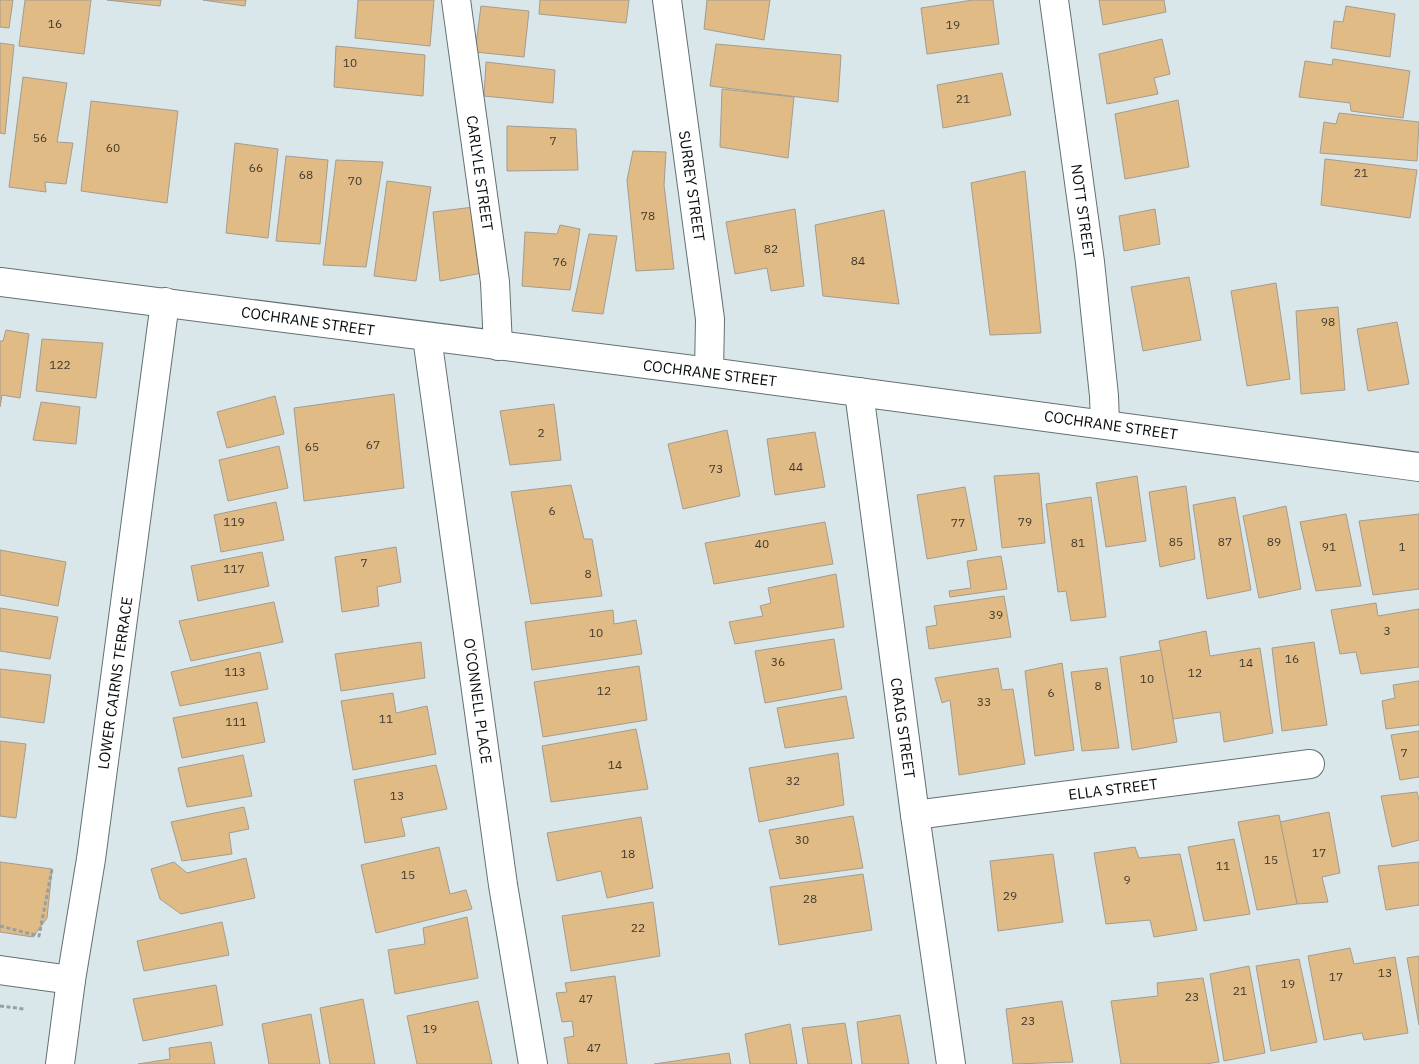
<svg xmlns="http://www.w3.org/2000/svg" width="1419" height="1064" font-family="'IBM Plex Sans',sans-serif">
<rect width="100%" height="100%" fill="#d9e7eb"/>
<g fill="#e1bb85" stroke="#a39c92">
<path d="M0 0H13L9 28 0 27Z"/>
<path d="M25 0H91L84 54 19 46Z"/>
<path d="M107 0H161L160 6Z"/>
<path d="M203 0H246L245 6Z"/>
<path d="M358 0H434L430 46 355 38Z"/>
<path d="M540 0H629L626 23 539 14Z"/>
<path d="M707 0H770L764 40 704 29Z"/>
<path d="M973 0H993L999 44 927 54 921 8Z"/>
<path d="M1099 0H1164L1166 12 1103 25Z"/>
<path d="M481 6 529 11 524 57 475 52Z"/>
<path d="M1346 6 1395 14 1390 57 1331 48 1334 21 1343 22Z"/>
<path d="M1162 39 1170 74 1154 78 1158 94 1107 104 1099 54Z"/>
<path d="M0 43 14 45 5 134 0 133Z"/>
<path d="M716 44 841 55 838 102 710 86Z"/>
<path d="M336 46 425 55 423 96 334 87Z"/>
<path d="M1333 59 1410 71 1403 118 1351 111 1350 103 1299 97 1305 61 1332 65Z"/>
<path d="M486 62 555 70 553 103 484 96Z"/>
<path d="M1002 73 1011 115 943 128 937 85Z"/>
<path d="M23 77 67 83 57 142 73 143 66 184 45 182 46 192 9 187Z"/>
<path d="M722 89 794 97 788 158 720 147Z"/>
<path d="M1178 100 1189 167 1125 179 1115 114Z"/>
<path d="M91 101 178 111 167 203 81 191Z"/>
<path d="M1339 113 1419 122 1417 161 1320 153 1324 122 1336 124Z"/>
<path d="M507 126 576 129 578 170 507 171Z"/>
<path d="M235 143 278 149 268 238 226 233Z"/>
<path d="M633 151 666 152 664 185 674 269 636 271 627 180Z"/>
<path d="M286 156 328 160 320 244 276 241Z"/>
<path d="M1325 159 1417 170 1410 218 1321 205Z"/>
<path d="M336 160 383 162 366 267 323 265Z"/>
<path d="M1025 171 1041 333 990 335 971 183Z"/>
<path d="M387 181 431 187 416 281 374 276Z"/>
<path d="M474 207 482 273 440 281 433 212Z"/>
<path d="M795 209 804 286 771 291 767 268 735 274 726 222Z"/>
<path d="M1155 209 1160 244 1124 251 1119 216Z"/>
<path d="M884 210 899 304 823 296 815 225Z"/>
<path d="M560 225 580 229 570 290 522 286 525 232 557 234Z"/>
<path d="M589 234 617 236 603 314 572 311Z"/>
<path d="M1189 277 1201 340 1143 351 1131 287Z"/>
<path d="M1276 283 1290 379 1247 386 1231 291Z"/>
<path d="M1338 307 1345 390 1301 394 1296 311Z"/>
<path d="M1397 322 1409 384 1368 391 1357 329Z"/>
<path d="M6 330 29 334 20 398 2 395 0 407V341H3Z"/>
<path d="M42 339 103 343 96 398 36 391Z"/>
<path d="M394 394 404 488 304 501 294 408Z"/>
<path d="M275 396 284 434 227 448 217 412Z"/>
<path d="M41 402 80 407 76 444 33 440Z"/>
<path d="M554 404 561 460 510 465 500 411Z"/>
<path d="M727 430 740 496 683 509 668 444Z"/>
<path d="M815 432 825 487 775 495 767 439Z"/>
<path d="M279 446 288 488 228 501 219 460Z"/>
<path d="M1039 473 1045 543 1002 548 994 476Z"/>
<path d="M1137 476 1146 541 1106 547 1096 483Z"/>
<path d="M571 485 584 539H592L602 596 531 604 511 492Z"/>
<path d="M1186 486 1195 559 1160 567 1149 492Z"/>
<path d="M965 487 977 550 927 559 917 495Z"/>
<path d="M1091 497 1106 617 1071 621 1066 591 1058 592 1046 504Z"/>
<path d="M1235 497 1251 590 1207 599 1193 505Z"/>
<path d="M276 502 284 540 221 552 214 515Z"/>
<path d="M1286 506 1301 589 1259 598 1243 516Z"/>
<path d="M1346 514 1361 586 1316 591 1300 522Z"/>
<path d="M1419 514V589L1373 595 1359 521Z"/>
<path d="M825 522 833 564 714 584 705 543Z"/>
<path d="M396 547 401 582 377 587 379 606 342 612 335 557Z"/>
<path d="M0 550 66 562 58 606 0 595Z"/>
<path d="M262 552 269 586 198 601 191 566Z"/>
<path d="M1001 556 1007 589 950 597 949 591 971 588 967 561Z"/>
<path d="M836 574 844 627 735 644 729 622 763 616 760 606 771 603 768 588Z"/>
<path d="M1004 596 1011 637 929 649 926 627 937 625 934 606Z"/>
<path d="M274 602 283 642 191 661 179 621Z"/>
<path d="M1376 603 1378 616 1419 609V667L1361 674 1356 652 1340 654 1331 610Z"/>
<path d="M0 608 58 617 50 659 0 651Z"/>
<path d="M613 610 614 624 636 620 642 654 532 670 525 622Z"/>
<path d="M1206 631 1210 656 1260 648 1273 733 1224 742 1220 712 1173 719 1159 641Z"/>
<path d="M834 639 842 689 765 703 755 651Z"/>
<path d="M421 642 425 678 341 691 335 654Z"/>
<path d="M1314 642 1327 725 1282 731 1272 648Z"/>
<path d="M1161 650 1177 742 1132 750 1120 657Z"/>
<path d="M260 652 268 689 180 706 171 672Z"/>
<path d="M1062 663 1074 750 1035 756 1025 671Z"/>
<path d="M639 666 647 720 543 737 534 682Z"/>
<path d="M998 668 1002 690 1013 689 1025 764 959 775 950 700 942 703 935 678Z"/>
<path d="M1107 668 1119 748 1082 751 1071 672Z"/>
<path d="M0 669 51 675 44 723 0 717Z"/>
<path d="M1419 681V725L1386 729 1382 701 1395 698 1393 685Z"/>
<path d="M393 693 396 713 427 706 436 754 353 770 341 701Z"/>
<path d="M846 696 854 738 785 748 777 708Z"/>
<path d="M257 702 265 742 182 758 173 718Z"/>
<path d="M636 729 648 789 551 802 542 746Z"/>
<path d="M1419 731V777L1400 780 1391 735Z"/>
<path d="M0 741 26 744 16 818 0 816Z"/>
<path d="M838 753 844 805 759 822 749 768Z"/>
<path d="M243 755 252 796 187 807 178 768Z"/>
<path d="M436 765 447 809 401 818 405 836 365 843 354 780Z"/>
<path d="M1417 792 1419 800V840L1392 847 1381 796Z"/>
<path d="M244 807 249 829 229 833 232 854 182 861 171 822Z"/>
<path d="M1329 812 1340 873 1322 877 1328 902 1297 904 1280 822Z"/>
<path d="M1279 815 1297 904 1257 910 1238 822Z"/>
<path d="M853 816 863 868 780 879 769 830Z"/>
<path d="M641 817 653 888 607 898 601 871 557 881 547 833Z"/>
<path d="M1234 839 1250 914 1204 921 1188 847Z"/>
<path d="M439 847 450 894 466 890 472 909 376 933 361 865Z"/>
<path d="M1135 847 1139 858 1180 854 1197 930 1154 937 1150 920 1106 924 1094 853Z"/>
<path d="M1053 854 1063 922 998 931 990 861Z"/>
<path d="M246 858 255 898 181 914 160 899 151 869 174 862 187 873Z"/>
<path d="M0 862 52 869 47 918 33 937 0 932Z"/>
<path d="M1419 862V905L1386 910 1378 866Z"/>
<path d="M863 874 872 930 779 945 770 887Z"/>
<path d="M653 902 660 956 571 971 562 916Z"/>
<path d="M467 917 478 978 395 994 388 950 425 944 423 928Z"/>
<path d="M222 922 229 955 144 971 137 941Z"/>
<path d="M1350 948 1354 964 1395 957 1408 1033 1364 1040 1362 1033 1324 1040 1308 956Z"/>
<path d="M1419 956V1025L1407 958Z"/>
<path d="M1299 959 1317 1042 1271 1051 1256 966Z"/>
<path d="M1249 966 1265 1053 1224 1061 1210 974Z"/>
<path d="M615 976 627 1064H568L564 1038 574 1036 572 1021 562 1022 556 993 567 992 565 983Z"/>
<path d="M1203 978 1219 1062 1205 1064H1121L1111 1001 1158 996 1157 983Z"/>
<path d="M216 985 223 1025 143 1041 133 999Z"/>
<path d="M363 999 375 1064H330L320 1008Z"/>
<path d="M478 1001 492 1064H417L407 1016Z"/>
<path d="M1062 1001 1073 1062 1013 1064 1006 1009Z"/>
<path d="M311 1014 320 1064H269L262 1024Z"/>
<path d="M900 1015 909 1064H862L857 1022Z"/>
<path d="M845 1023 852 1064H808L802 1028Z"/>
<path d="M790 1024 797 1064H750L745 1034Z"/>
<path d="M211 1042 215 1064H138L170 1059 169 1048Z"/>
<path d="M729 1053 731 1064H654Z"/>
</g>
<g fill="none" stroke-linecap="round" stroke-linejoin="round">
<g stroke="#637073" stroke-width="30">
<g id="minor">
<path d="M456 0 495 282 498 346"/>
<path d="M667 0 710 319 709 372"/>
<path d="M1054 0 1090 262 1104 396 1105 424"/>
<path d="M0 282 709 372 1419 467"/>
<path d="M427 337 503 885 533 1064"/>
<path d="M859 392 915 815 951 1064"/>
<path d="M915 815 1310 764"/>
<path d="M0 970 71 980"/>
<path d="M60 1064 71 980 91 859 165 302"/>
</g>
</g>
<g stroke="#95a0a3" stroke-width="3" stroke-dasharray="4 2.5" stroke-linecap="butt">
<path d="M0 926 39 936 52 869"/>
<path d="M0 1006 24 1009"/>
</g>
<use href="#minor" stroke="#fff" stroke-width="28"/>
</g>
<g text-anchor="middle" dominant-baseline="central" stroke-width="4.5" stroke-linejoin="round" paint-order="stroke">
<g font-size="12" fill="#3e382c">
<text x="55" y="23">16</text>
<text x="953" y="24">19</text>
<text x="350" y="62">10</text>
<text x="963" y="98">21</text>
<text x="40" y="137">56</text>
<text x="553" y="140">7</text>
<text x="113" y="147">60</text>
<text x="256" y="167">66</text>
<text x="1361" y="172">21</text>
<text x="306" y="174">68</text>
<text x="355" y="180">70</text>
<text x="648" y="215">78</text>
<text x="771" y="248">82</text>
<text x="858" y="260">84</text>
<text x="560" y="261">76</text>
<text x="1328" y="321">98</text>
<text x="60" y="364">122</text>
<text x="541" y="432">2</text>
<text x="373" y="444">67</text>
<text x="312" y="446">65</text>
<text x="796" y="466">44</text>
<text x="716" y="468">73</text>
<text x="552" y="510">6</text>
<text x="234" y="521">119</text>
<text x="1025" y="521">79</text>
<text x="958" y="522">77</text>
<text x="1176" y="541">85</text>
<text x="1225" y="541">87</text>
<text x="1274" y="541">89</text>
<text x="1078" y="542">81</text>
<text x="762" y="543">40</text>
<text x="1329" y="546">91</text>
<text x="1402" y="546">1</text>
<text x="364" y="562">7</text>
<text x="234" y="568">117</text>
<text x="588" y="573">8</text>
<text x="996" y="614">39</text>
<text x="1387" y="630">3</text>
<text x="596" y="632">10</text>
<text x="1292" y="658">16</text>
<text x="778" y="661">36</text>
<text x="1246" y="662">14</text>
<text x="235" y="671">113</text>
<text x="1195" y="672">12</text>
<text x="1147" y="678">10</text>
<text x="1098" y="685">8</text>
<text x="604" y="690">12</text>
<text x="1051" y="692">6</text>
<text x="984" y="701">33</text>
<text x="386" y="718">11</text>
<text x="236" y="721">111</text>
<text x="1404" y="752">7</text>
<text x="615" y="764">14</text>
<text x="793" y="780">32</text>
<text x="397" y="795">13</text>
<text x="802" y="839">30</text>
<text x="1319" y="852">17</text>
<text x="628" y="853">18</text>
<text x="1271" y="859">15</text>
<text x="1223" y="865">11</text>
<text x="408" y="874">15</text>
<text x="1127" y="879">9</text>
<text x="1010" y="895">29</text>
<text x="810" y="898">28</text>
<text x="638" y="927">22</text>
<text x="1385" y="972">13</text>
<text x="1336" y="976">17</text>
<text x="1288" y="983">19</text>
<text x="1240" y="990">21</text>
<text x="1192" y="996">23</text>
<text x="586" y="998">47</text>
<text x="1028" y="1020">23</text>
<text x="430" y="1028">19</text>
<text x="594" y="1047">47</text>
</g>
<g font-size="15" fill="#080c0e" stroke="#fff">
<text transform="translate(480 173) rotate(82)">CARLYLE STREET</text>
<text transform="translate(692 186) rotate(82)">SURREY STREET</text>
<text transform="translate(1083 211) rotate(82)">NOTT STREET</text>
<text transform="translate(308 321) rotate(8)">COCHRANE STREET</text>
<text transform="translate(710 373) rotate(7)">COCHRANE STREET</text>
<text transform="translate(1111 425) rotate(8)">COCHRANE STREET</text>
<text transform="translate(115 683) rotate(-82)">LOWER CAIRNS TERRACE</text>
<text transform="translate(478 701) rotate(82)">O'CONNELL PLACE</text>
<text transform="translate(903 728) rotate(82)">CRAIG STREET</text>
<text transform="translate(1113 789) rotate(-7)">ELLA STREET</text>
</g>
</g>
</svg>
